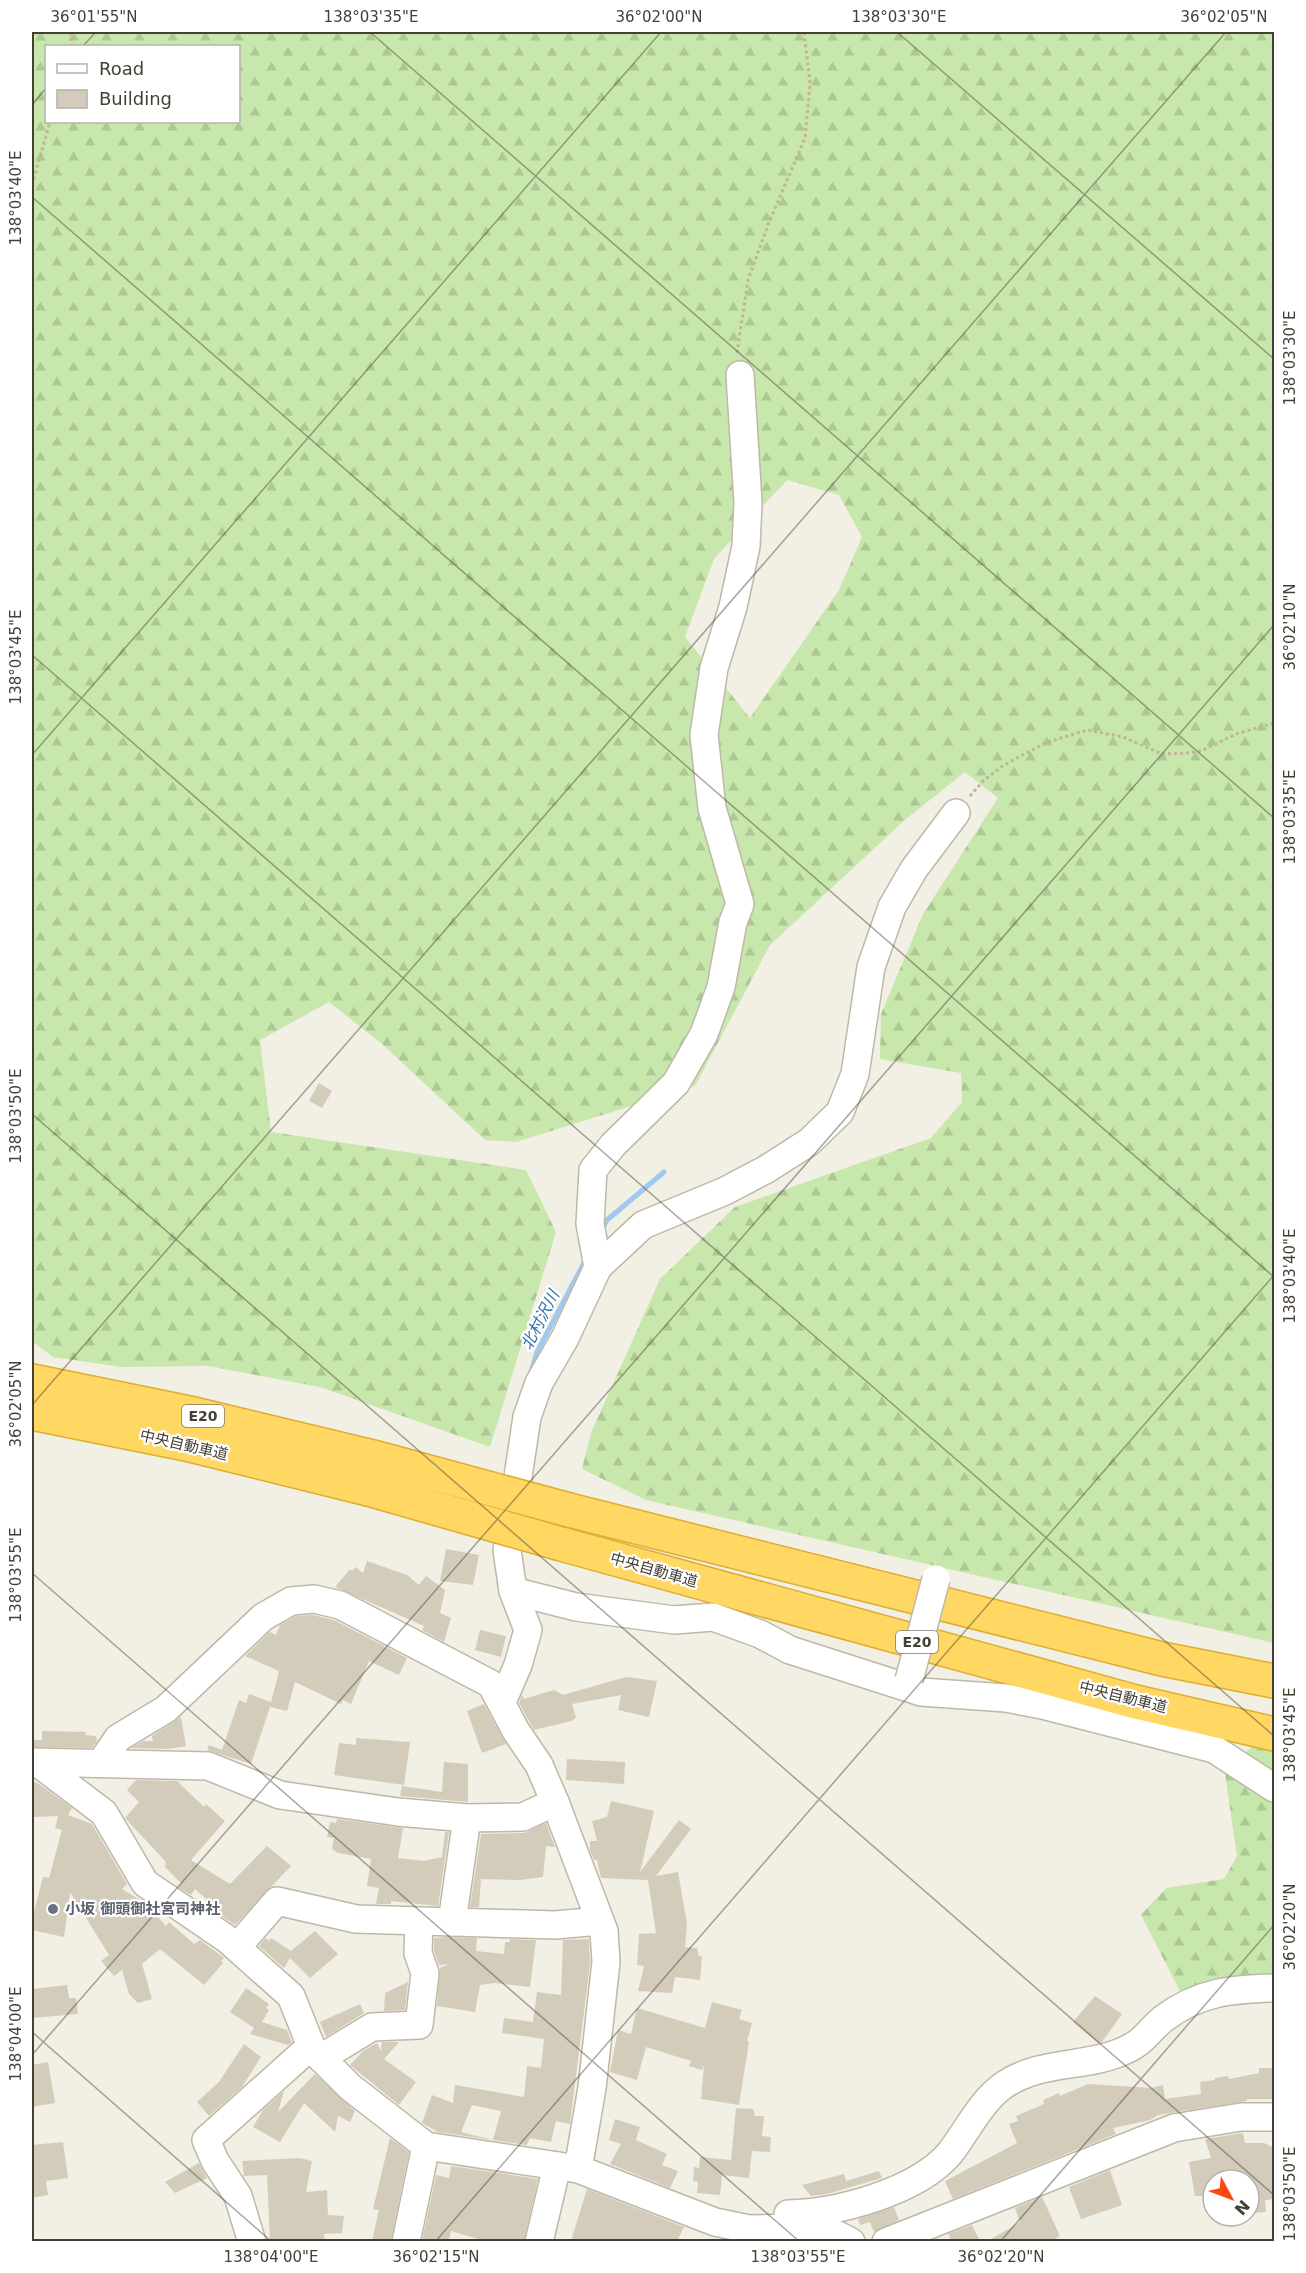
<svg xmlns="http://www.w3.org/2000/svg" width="1306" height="2273" font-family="'DejaVu Sans','Noto Sans JP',sans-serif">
<defs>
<pattern id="forest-firs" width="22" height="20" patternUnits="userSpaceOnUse" patternTransform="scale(1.5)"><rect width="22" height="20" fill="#c8e7ac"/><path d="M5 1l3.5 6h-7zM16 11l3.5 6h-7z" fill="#adc795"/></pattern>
</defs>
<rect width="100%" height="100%" fill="#f2efe4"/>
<g fill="url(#forest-firs)" fill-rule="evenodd">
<path d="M32 32H1274V1643L646 1500 582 1469 591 1433 660 1279 735 1207 931 1138 962 1102 961 1073 880 1059 881 1014 923 914 998 798 965 772 906 819 770 945 695 1086 516 1142 485 1140 381 1043 329 1002 260 1040 271 1132 526 1170 556 1232 490 1447 320 1387 208 1366 121 1367 53 1357 32 1341ZM46 46H238V122H46ZM787 480 839 495 862 537 839 590 750 718 685 637 714 559Z"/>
<path d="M1253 1745 1274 1750V2000L1235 2006 1181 1993 1141 1915 1166 1888 1224 1879 1237 1856 1225 1774Z"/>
</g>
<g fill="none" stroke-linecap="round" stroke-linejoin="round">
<g stroke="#9fc9f0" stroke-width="5">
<path d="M602 1230 607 1220 664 1172"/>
<path d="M531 1372 537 1352 586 1259"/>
</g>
</g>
<g fill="#d4ccba" fill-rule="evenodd">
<path d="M319 1083 332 1091 322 1108 309 1101Z"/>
<path d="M446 1549 479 1555 473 1585 440 1581Z"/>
<path d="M367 1561 407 1575 419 1585 426 1576 445 1590 440 1613 451 1618 444 1642 422 1630 424 1626 335 1587 350 1569 352 1571 356 1567 363 1573Z"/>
<path d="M313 1615 334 1620 407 1658 399 1675 369 1661 351 1704 343 1700 341 1704 295 1682 287 1711 270 1707 251 1764 207 1750 209 1745 222 1750 239 1700 246 1703 249 1694 271 1702 279 1671 245 1656 270 1632 276 1635 280 1625 296 1616Z"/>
<path d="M480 1630 506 1636 501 1657 475 1650Z"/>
<path d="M626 1677 657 1681 649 1717 618 1710 621 1695 572 1704 576 1718 571 1721 534 1730 519 1703 522 1695 524 1699 554 1690 563 1695Z"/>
<path d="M484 1704 506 1744 482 1753 467 1711Z"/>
<path d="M181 1717 186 1746 168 1749 131 1748 143 1741H153L152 1736Z"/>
<path d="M42 1731 86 1732 85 1735 96 1736 97 1741 92 1748 32 1747V1740H42Z"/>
<path d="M356 1738 410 1742 404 1785 334 1775 339 1743 356 1745Z"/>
<path d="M567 1759 625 1762 624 1784 566 1780Z"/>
<path d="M444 1762 468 1764V1802L400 1796 402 1786 442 1792Z"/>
<path d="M136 1780 177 1781 204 1807 206 1804 225 1821 191 1860 230 1884 267 1846 291 1866 235 1925 220 1915 222 1913 195 1889 191 1895 178 1887 181 1883 165 1867 166 1862 125 1818 139 1802 127 1790Z"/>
<path d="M32 1781 39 1784 72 1808 68 1815 92 1824 127 1884 122 1889 147 1904 166 1926 169 1922 194 1944 200 1940 224 1958 221 1961 223 1963 204 1985 160 1949 142 1964 152 1999 138 2003 129 1994 122 1970 114 1976 101 1961 109 1955 70 1892 64 1937 32 1930V1919L43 1877 49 1878 62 1830 55 1828 58 1816 32 1817Z"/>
<path d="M611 1801 654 1811 640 1872 679 1820 691 1829 656 1876 678 1872 687 1924 685 1947 697 1948 699 1956H702L700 1980 675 1977 672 1993 638 1991 644 1966 637 1965 639 1934 656 1933 648 1880 601 1878 597 1860H594L590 1851V1841H597L592 1821 607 1817Z"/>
<path d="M337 1819 403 1828 398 1858 424 1861 442 1857 445 1832H449L438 1906 391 1901V1904H376L379 1888 367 1886 371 1859 338 1853 332 1849 334 1838 327 1837 330 1822 336 1823Z"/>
<path d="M546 1823 555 1847 546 1846 543 1877 520 1880 481 1879 479 1907H470L481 1834 524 1833Z"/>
<path d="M315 1931 338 1954 310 1978 290 1958 284 1968 259 1946 265 1938 269 1941 271 1938 291 1951Z"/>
<path d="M445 1937 477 1938 476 1951 504 1954 505 1942H509L510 1939 536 1940 530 1987 495 1983 480 1985 475 2012 437 2006 440 1968 449 1964 439 1965 434 1951V1938Z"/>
<path d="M589 1939 590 1964 570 2124 556 2121 551 2142 530 2138 527 2145 438 2132 422 2123 432 2095 453 2103 455 2085 524 2097 527 2066 541 2068 544 2039 502 2033 504 2018 533 2022 537 1992 561 1995 563 1940ZM472 2105 501 2111 493 2140 461 2132Z"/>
<path d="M408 1982 405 2010 384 2011 385 1993Z"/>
<path d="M67 1985 69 1998H76L78 2014 32 2018V1989Z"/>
<path d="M246 1988 269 2004 266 2008 269 2010 262 2022 287 2030 292 2042 288 2045 250 2034 254 2028 230 2012Z"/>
<path d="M1095 1996 1122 2014 1102 2042 1098 2043 1073 2022Z"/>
<path d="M712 2002 742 2010 739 2019 752 2023 747 2041 749 2042 739 2105 701 2099 704 2065 702 2070 689 2066 691 2061 646 2047 637 2080 610 2072 618 2030 631 2034 637 2008 705 2028Z"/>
<path d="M360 2004 364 2013 326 2037 320 2022Z"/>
<path d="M382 2042H399L384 2059 416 2082 399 2105 350 2065 363 2051 377 2043 381 2051Z"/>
<path d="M244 2044 261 2057 242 2087 209 2116 197 2102 219 2082Z"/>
<path d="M48 2062 55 2103 32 2107V2065Z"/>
<path d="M1259 2068H1275V2099H1246L1247 2101 1158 2115 1150 2120 1113 2128 1116 2134 953 2199 945 2181 1017 2143 1009 2124 1018 2121 1016 2116 1044 2104 1043 2100 1059 2093 1060 2096 1088 2084 1151 2088 1163 2085 1165 2099 1201 2094 1200 2082 1215 2080V2078L1228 2076 1229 2079 1259 2073Z"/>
<path d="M315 2074 355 2111 350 2122 338 2116 335 2132 304 2103 280 2142 253 2127 263 2110 284 2091 278 2112Z"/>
<path d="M736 2108 753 2109 755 2116H764L762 2136 771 2137 770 2152 752 2151 749 2178 722 2175 720 2195 697 2193 698 2182 693 2181 694 2167 699 2168 700 2157 731 2160Z"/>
<path d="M615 2119 640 2127 636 2140 667 2154 662 2165 678 2171 670 2188 610 2164 621 2144 609 2140Z"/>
<path d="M1243 2133 1245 2143H1264L1275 2148V2199L1265 2200 1266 2212 1249 2213V2180H1213V2196H1195L1189 2162 1211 2158 1205 2139Z"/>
<path d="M390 2138 409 2152 391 2241H372L379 2210 373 2209Z"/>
<path d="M63 2142 68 2178 46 2181 48 2195 32 2198V2145Z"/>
<path d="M299 2158 312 2161 306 2192 327 2190 328 2215 344 2216 342 2233 324 2234 325 2241H270L267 2175 244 2176 242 2161Z"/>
<path d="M199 2163 207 2178 175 2193 165 2182Z"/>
<path d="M451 2166 538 2179 524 2241H485L451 2231 449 2241H422L436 2175 449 2178Z"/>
<path d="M1110 2170 1122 2205 1081 2219 1069 2187Z"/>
<path d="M879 2171 882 2178 827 2194 811 2196 802 2185 844 2174 846 2181Z"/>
<path d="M587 2189 684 2227 677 2241H571Z"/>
<path d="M1042 2197 1060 2236 1056 2238 1057 2241H988L1020 2222 1015 2208Z"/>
<path d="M894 2207 899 2220 874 2232 870 2222 860 2225 858 2219Z"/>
<path d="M972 2225 980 2241H952L948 2234Z"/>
</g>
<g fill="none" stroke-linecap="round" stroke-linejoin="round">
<g stroke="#beb8a7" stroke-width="30">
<g id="minor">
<path d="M598 1267 590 1224 593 1170 613 1145 676 1083 704 1034 721 987 733 922 740 904 712 808 704 735 714 668 733 607 746 546 748 503 740 375"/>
<path d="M513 1591 576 1607 674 1620 713 1617 760 1634 790 1650 921 1692 1006 1698 1042 1705 1214 1749 1274 1788"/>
<path d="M502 1702 518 1665 528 1630 513 1591 507 1550 527 1417 539 1383 565 1338 598 1267 643 1225 725 1191 765 1170 809 1142 840 1112 855 1074 871 967 892 907 914 869 956 813"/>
<path d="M33 1762 208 1766 280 1795 398 1812 467 1818 523 1817 555 1802"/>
<path d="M38 1763 104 1813 145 1883 227 1939 291 1996 311 2046 317 2054 350 2087 426 2146 578 2169 715 2222 749 2229 790 2228 832 2232 851 2242"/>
<path d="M101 1763 118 1738 166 1709 263 1617 291 1601 314 1599 340 1605 491 1684 516 1731 539 1765 555 1802 604 1931 606 1962 592 2088 578 2169"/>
<path d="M452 1922 467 1818"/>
<path d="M237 1947 277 1901 356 1919 555 1925 600 1921"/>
<path d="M321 2058 372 2027 419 2025 425 1973 418 1953 419 1922"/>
<path d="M788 2214C837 2213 917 2192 950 2153 967 2131 981 2101 1004 2085 1041 2060 1084 2068 1121 2052 1144 2043 1146 2033 1163 2019 1198 1992 1232 1989 1274 1988"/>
<path d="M252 2242 238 2196 215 2161 206 2140 311 2046"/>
<path d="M406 2242 426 2146"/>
<path d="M539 2242 557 2166"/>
<path d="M886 2242 1174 2128 1241 2117H1274"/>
</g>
</g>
<g stroke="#dead32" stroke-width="36">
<g id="highway">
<path d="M32 1381 194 1414 373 1457"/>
<path d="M32 1413 186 1444 368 1489"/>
<path d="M569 1510 1162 1659 1274 1681"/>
<path d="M561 1544 1136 1702 1274 1734"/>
</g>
</g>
<g stroke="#c0b598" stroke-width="3" stroke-dasharray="3 3" stroke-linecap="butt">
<path d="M70 32 72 46"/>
<path d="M32 185 50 122"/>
<path d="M737 353 748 280 768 225 805 138 810 83 804 32"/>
<path d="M970 796 983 781 1004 765 1045 743 1087 730 1123 737 1162 754 1187 753 1201 751 1236 734 1274 723"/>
</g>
<use href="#minor" stroke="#fff" stroke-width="27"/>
<use href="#highway" stroke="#ffd763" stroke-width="33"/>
<g stroke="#beb8a7" stroke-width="30" stroke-linecap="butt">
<path id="minor-bridge" d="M909 1680 936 1579"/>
</g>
<g stroke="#dead32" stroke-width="36" stroke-linecap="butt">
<g id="highway-bridge">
<path d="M373 1457 569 1510"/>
<path d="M368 1489 561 1544"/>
</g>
</g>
<use href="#minor-bridge" stroke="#fff" stroke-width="27"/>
<use href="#highway-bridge" stroke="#ffd763" stroke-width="33"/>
</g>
<path fill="none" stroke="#453f34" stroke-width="1.5" stroke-opacity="0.45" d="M370 32 1274 818M897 32 1274 359M83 46 96 32M32 105 46 88M32 197 1274 1277M32 655 1274 1736M32 755 661 32M32 1114 1274 2195M32 1405 1226 32M32 1573 800 2242M32 2032 272 2242M32 2055 1274 625M435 2242 1274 1275M1000 2242 1274 1925"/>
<circle fill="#6b7280" stroke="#fff" stroke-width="2" cx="53" cy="1909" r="6"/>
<g text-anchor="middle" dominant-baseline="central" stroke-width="4.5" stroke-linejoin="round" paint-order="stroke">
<g fill="#fff" stroke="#7d7971" stroke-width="1.5">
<rect x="182" y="1405" width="42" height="22" rx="4.5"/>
<rect x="896" y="1631" width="42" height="22" rx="4.5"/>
</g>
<g font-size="14" font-weight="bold" fill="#453f34">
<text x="203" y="1416">E20</text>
<text x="917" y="1642">E20</text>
</g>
<g font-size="15" fill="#453f34" stroke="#fff">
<text transform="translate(184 1445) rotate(13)">中央自動車道</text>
<text transform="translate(654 1570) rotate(16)">中央自動車道</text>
<text transform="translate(1123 1697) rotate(14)">中央自動車道</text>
</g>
<g font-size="15" font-weight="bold" fill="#5b616d" stroke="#fff" text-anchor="start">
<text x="65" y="1909">小坂 御頭御社宮司神社</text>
</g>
<g font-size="16" font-style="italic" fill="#2d6fb1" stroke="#fff">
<text transform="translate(540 1320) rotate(-63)">北村沢川</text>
</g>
</g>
<rect width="1306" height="2273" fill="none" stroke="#ffffff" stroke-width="66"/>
<rect x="45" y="45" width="195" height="78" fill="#ffffff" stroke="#b5b2ae" stroke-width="1.5"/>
<rect x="57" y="64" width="30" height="9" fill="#ffffff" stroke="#b5b2ae" stroke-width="1.5"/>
<text x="99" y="75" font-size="18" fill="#453f34">Road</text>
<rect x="57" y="90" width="30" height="18" fill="#d4ccba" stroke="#b5b2ae" stroke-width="1.5"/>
<text x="99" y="105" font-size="18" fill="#453f34">Building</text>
<g transform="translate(1231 2198) rotate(131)"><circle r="28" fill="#ffffff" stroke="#b5b2ae" stroke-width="1.5"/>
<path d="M0-4.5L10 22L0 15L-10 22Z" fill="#fc4812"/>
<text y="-9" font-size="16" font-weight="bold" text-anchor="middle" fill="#453f34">N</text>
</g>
<rect x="33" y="33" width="1240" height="2207" fill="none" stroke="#453f34" stroke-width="2"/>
<g font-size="15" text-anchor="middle" fill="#453f34">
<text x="94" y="22">36°01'55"N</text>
<text x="371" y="22">138°03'35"E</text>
<text x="659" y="22">36°02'00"N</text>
<text x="899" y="22">138°03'30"E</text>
<text x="1224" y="22">36°02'05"N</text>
<text transform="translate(16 198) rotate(-90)" y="5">138°03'40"E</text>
<text transform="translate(1290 358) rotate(-90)" y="5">138°03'30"E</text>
<text transform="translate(1290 627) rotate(-90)" y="5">36°02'10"N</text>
<text transform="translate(16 657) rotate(-90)" y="5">138°03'45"E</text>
<text transform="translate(1290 817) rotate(-90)" y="5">138°03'35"E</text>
<text transform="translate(16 1116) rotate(-90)" y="5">138°03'50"E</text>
<text transform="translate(1290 1276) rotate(-90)" y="5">138°03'40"E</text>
<text transform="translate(16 1404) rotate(-90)" y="5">36°02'05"N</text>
<text transform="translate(16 1575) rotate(-90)" y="5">138°03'55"E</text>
<text transform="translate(1290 1735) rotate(-90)" y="5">138°03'45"E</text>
<text transform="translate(1290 1927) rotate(-90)" y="5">36°02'20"N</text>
<text transform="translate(16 2034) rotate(-90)" y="5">138°04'00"E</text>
<text transform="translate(1290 2194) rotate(-90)" y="5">138°03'50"E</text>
<text x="271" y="2262">138°04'00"E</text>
<text x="436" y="2262">36°02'15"N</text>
<text x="798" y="2262">138°03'55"E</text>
<text x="1001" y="2262">36°02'20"N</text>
</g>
</svg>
